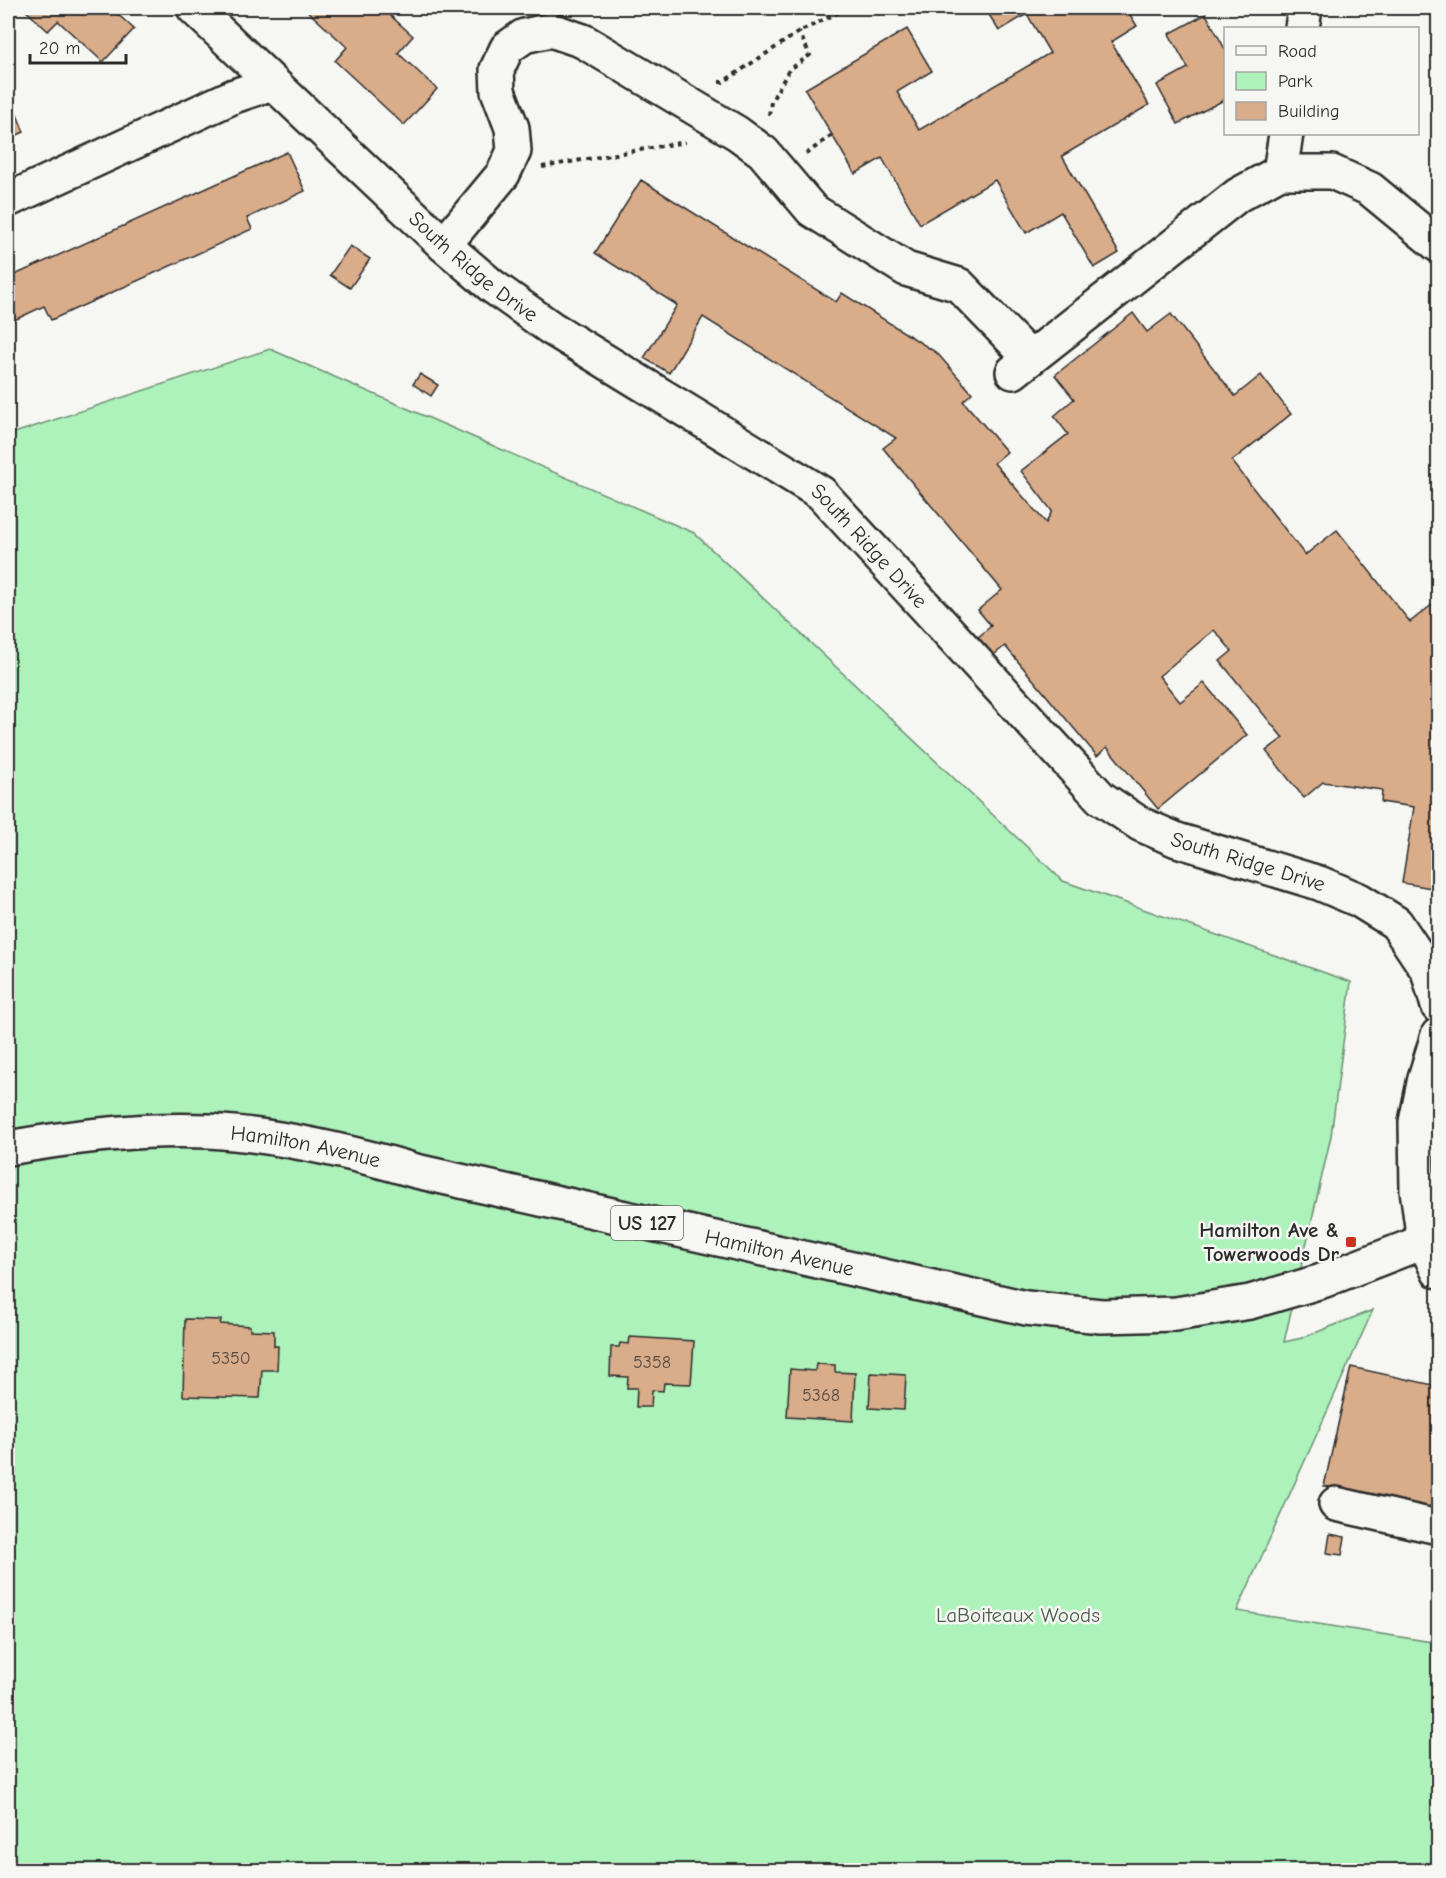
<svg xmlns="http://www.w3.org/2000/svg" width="1446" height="1878" font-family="'Comic Neue',sans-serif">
<rect width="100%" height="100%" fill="#f6f6f2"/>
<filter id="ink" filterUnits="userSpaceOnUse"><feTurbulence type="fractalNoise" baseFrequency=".0167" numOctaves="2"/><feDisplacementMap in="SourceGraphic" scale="12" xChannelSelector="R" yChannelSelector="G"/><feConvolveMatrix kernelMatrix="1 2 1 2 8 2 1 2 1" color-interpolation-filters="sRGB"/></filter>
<g filter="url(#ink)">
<path fill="#adf1bb" stroke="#6c8e73" stroke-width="1.5" d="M270 349 694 533 1063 881 1351 982 1331 1136 1284 1342 1302 1338 1373 1310 1237 1611 1438 1643V1870H8V435Z"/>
<g fill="#d9ac8a" stroke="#2b2b2b" stroke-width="1.5">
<path d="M23 8H111L134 29 103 62 58 21 48 31Z"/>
<path d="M304 8H382L413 36 398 53 437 89 404 125 335 61 347 47Z"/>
<path d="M985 8H1126L1137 26 1111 42 1149 105 1062 156 1119 253 1094 268 1061 212 1026 233 995 180 920 224 882 158 855 174 805 89 907 29 932 71 897 92 919 130 1050 53 1027 14 999 31Z"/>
<path d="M1206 14 1226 51V99L1178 124 1157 85 1188 68 1169 34Z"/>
<path d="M8 92 24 132 8 139Z"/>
<path d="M287 152 305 191 247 218 252 229 51 320 44 306 8 323V278Z"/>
<path d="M641 180 836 302 842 293 937 353 972 393 963 401 1007 452 994 463 1046 523 1052 511 1021 471 1068 434 1054 416 1074 399 1055 375 1133 313 1147 332 1171 314 1235 396 1261 375 1291 414 1232 461 1305 555 1337 530 1410 622 1438 600V889L1402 883 1414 807 1381 802 1382 790 1323 782 1304 798 1266 751 1283 738 1220 661 1232 651 1214 630 1159 676 1180 702 1204 683 1247 735 1158 809 1107 747 1097 756 1005 646 981 665 967 647 991 626 978 610 1002 590 883 448 896 438 703 317 669 373 644 358 677 305 595 253Z"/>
<path d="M350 246 370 259 350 288 330 275Z"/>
<path d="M420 374 438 385 431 396 413 384Z"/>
<path d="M185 1319 221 1320 220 1324 250 1326V1330L274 1331V1346H278L277 1370H262L260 1398 183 1396Z"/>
<path d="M630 1337 694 1341 691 1384 664 1383 663 1391 652 1390 651 1407H636L637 1388H627L628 1377 610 1376 611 1347H619L620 1343 629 1344Z"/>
<path d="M816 1364 835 1365V1372L855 1373 853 1421 787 1417 790 1369 815 1371Z"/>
<path d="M1351 1367 1438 1386V1510L1324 1486Z"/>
<path d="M871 1373 906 1375 904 1410 869 1408Z"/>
<path d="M1330 1534 1345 1537 1342 1555 1327 1553Z"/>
</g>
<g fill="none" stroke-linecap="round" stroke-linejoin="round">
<g stroke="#2b2b2b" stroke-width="38">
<g id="minor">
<path id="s1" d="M194 8 444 245 492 286 551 328 821 493 1101 798 1140 824 1177 840 1319 883 1359 900 1396 923 1428 971 1438 1006"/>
<path d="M1302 28 1305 8"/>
<path d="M1280 172 1286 134"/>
<path d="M8 200 234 96 272 83"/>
<path d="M444 245 503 174 514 151 512 128 498 91 497 69 507 48 524 36 551 30 583 41 737 133 763 152 812 210 906 269 959 285 1030 358"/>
<path d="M1013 372 1238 195 1280 172H1332L1370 189 1438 245"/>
<path d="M1438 1035 1425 1078 1416 1122 1417 1190 1424 1241 1438 1271"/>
<path d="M1336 1504 1438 1527"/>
</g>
</g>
<g stroke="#2b2b2b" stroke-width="38">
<g id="major">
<path id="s2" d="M8 1148C74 1136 141 1128 209 1131 279 1135 348 1151 416 1171L1026 1308 1101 1316 1176 1314 1250 1302 1322 1281 1438 1236"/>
</g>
</g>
<g stroke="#2b2b2b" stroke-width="4" stroke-dasharray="4.5 4.5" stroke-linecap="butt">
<path d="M719 82H723L799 32 847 8"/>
<path d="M769 115 771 102 789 70 810 55 799 32"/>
<path d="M806 154 832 135"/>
<path d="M542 167 685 142"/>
</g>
<use href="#minor" stroke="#f6f6f2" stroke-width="33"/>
<use href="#major" stroke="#f6f6f2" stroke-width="33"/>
</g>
</g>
<rect fill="#c8321e" stroke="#f6f6f2" stroke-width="2" x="1345" y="1236" width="12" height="12" rx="3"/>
<g text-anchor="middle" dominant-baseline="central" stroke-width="5" stroke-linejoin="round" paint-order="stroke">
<g font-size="18" fill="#564b43">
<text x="231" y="1358">5350</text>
<text x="652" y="1362">5358</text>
<text x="821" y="1395">5368</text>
</g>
<rect fill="#f6f6f2" stroke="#686867" stroke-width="1.5" x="611" y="1206" width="72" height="34" rx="4.5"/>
<g font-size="20" font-weight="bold" fill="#2b2b2b">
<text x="647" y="1223">US 127</text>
</g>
<g font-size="21" fill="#2b2b2b" stroke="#f6f6f2">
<text stroke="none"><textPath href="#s1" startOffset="381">South Ridge Drive</textPath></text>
<text stroke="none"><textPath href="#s1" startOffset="868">South Ridge Drive</textPath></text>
<text stroke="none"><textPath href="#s1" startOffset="1372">South Ridge Drive</textPath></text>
<text stroke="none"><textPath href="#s2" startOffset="300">Hamilton Avenue</textPath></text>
<text stroke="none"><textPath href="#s2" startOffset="786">Hamilton Avenue</textPath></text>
</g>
<g font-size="21" font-weight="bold" fill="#2b2b2b" stroke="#f6f6f2" text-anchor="end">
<text x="1339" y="1230">Hamilton Ave &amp;<tspan x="1339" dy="24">Towerwoods Dr</tspan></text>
</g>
<g font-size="21" fill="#4c5c4f" stroke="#f6f6f2">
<text x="1018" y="1615">LaBoiteaux Woods</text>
</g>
</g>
<rect width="1446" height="1878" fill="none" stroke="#f6f6f2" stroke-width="30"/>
<rect x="15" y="15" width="1416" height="1848" fill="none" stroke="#2b2b2b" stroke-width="2" filter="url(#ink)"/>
<rect x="1224" y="27" width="195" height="108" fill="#f6f6f2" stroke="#a5a5a2" stroke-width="1.5"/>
<rect x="1236" y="46" width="30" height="9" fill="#f6f6f2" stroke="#a5a5a2" stroke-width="1.5"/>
<text x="1278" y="57" font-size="18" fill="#2b2b2b">Road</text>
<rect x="1236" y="72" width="30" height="18" fill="#adf1bb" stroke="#a5a5a2" stroke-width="1.5"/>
<text x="1278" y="87" font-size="18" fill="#2b2b2b">Park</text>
<rect x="1236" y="102" width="30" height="18" fill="#d9ac8a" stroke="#a5a5a2" stroke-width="1.5"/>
<text x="1278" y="117" font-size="18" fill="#2b2b2b">Building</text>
<path d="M30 54v9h96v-9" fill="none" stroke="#2b2b2b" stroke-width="3"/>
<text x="39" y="54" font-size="18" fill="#2b2b2b" stroke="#f6f6f2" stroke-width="4.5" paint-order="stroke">20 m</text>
</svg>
